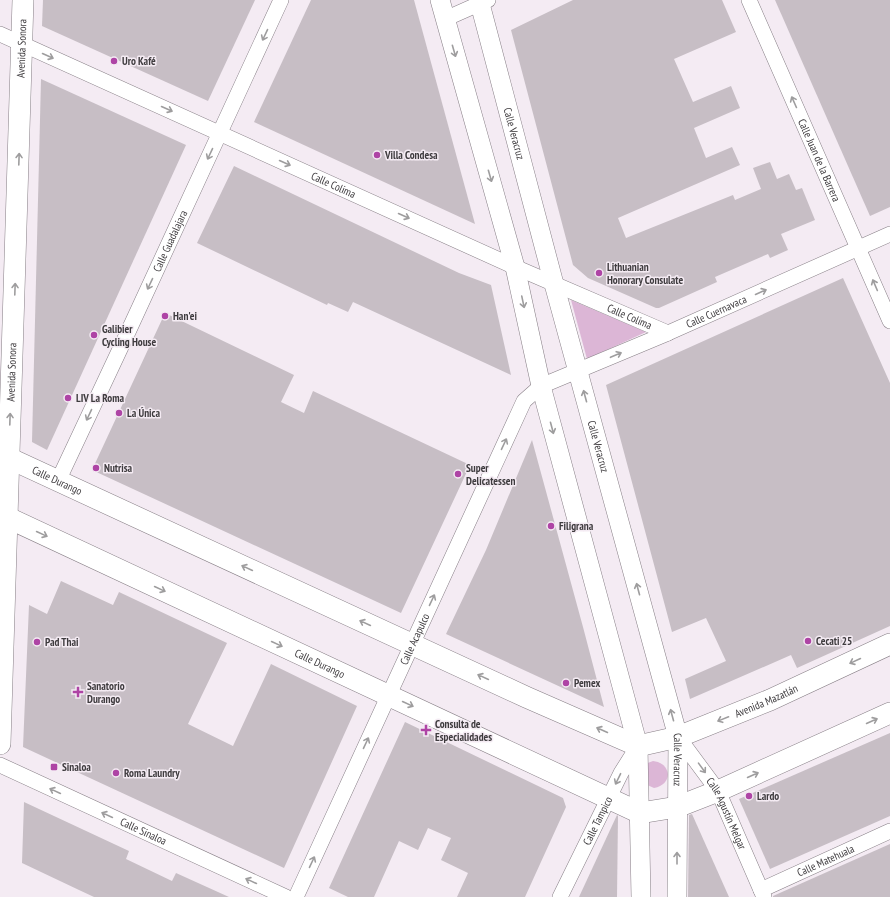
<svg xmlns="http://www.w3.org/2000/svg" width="890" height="897" font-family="'PT Sans Narrow',sans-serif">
<rect width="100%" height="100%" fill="#f4ebf3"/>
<g fill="#dcb6d6">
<path d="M571 300 646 332 587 359Z"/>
<path d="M653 761C672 763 673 785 654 788L645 784V764Z"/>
</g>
<g fill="#c7bec5">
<path d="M43 0H255L208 101 42 26Z"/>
<path d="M311 0H414L475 224 254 122Z"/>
<path d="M573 0H722L736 32 674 59 693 102 731 86 740 108 694 128 706 158 732 147 740 165 618 218 626 238 733 195 735 200 761 189 753 168 770 162 777 179 789 174 796 190 802 188 815 220 781 234 788 250 770 258 768 254 715 277 717 282 659 308H656L588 278 573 265 511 30Z"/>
<path d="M775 0H890V207L870 216Z"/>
<path d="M41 79 186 145 47 450 32 442Z"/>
<path d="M234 166 459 273 491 285 511 375 353 302 348 312 328 303 327 305 197 243Z"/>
<path d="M843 278 890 383V626L797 668 791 655 690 699 685 679 726 661 706 618 672 632 606 385Z"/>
<path d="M165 313 294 375 281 402 304 413 313 391 470 465 401 613 92 470Z"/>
<path d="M532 440 583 627 604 707 446 634 486 550Z"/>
<path d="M61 581 113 605 119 592 227 643 188 724 233 746 271 664 357 706 284 868 23 747 29 605 47 614Z"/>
<path d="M405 722 563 798 566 807 525 897H457L468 873 441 860 451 838 428 828 418 850 399 841 374 897H348L329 888Z"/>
<path d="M890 733V816L770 869 739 799Z"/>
<path d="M24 802 129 851 126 859 172 881 176 873 229 897H94L79 890 22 863Z"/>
<path d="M692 814 729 897H688L689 815Z"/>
<path d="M617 815 618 816 617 897H579Z"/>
<path d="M890 844V897H773V896Z"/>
</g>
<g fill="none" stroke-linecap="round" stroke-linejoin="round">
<g stroke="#877f86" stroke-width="16">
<g id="minor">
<path id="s1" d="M749 0 890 321"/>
<path d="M445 19 488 0"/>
<path id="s2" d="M0 34 515 267 668 333"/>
<path id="s3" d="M58 481 128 332 281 0"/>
<path id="s4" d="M678 737 718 791 764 897"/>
<path id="s5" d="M0 765 286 897"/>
<path id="s6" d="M761 890 890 831"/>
<path id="s7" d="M296 897 524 401 541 386 668 333 890 234"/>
<path id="s8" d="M560 897 621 773 638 746"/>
</g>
</g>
<g stroke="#877f86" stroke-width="20">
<g id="tertiary">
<path d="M440 0 515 267 541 386 638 746 641 897"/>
<path id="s9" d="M479 0 554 284 678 737 677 897"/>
</g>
</g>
<g stroke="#877f86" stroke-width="22">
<g id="secondary">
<path id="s10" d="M0 454 526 697 638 746 678 737 770 700 890 644"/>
<path id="s11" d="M0 514 640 813 677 807 718 791 890 713"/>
<path id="s12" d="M0 744 23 0"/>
</g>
</g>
<use href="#minor" stroke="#fff" stroke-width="15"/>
<use href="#tertiary" stroke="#fff" stroke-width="19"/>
<use href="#secondary" stroke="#fff" stroke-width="21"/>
</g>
<defs><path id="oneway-shaft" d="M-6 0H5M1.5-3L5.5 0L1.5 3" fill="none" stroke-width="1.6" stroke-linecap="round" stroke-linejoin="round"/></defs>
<g stroke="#9e9d9e">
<use href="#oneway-shaft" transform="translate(265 35) rotate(115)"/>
<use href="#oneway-shaft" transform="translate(454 51) rotate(74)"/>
<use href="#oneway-shaft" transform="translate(48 56) rotate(24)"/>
<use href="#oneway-shaft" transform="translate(794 102) rotate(-114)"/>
<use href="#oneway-shaft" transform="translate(167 109) rotate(24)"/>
<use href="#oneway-shaft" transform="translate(210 154) rotate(115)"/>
<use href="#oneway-shaft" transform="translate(19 159) rotate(-88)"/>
<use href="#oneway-shaft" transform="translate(285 163) rotate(24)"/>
<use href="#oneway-shaft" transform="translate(490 176) rotate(74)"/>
<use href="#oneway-shaft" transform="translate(404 216) rotate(24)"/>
<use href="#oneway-shaft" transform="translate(150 284) rotate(115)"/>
<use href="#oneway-shaft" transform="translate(875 285) rotate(-113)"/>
<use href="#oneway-shaft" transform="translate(15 289) rotate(-88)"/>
<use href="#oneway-shaft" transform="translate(761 292) rotate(-24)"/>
<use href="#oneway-shaft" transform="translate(523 302) rotate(78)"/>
<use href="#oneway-shaft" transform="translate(616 355) rotate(-23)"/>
<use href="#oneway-shaft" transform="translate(585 396) rotate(-105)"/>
<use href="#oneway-shaft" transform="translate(89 415) rotate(115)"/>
<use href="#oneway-shaft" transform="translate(10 419) rotate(-88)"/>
<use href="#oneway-shaft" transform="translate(552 428) rotate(75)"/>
<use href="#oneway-shaft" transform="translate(504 444) rotate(-65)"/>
<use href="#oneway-shaft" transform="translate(42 534) rotate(25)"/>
<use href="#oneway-shaft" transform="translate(247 568) rotate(-155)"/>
<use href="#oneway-shaft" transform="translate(160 589) rotate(25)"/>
<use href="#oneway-shaft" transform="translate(638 589) rotate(-105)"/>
<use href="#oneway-shaft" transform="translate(432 600) rotate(-65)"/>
<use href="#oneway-shaft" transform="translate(365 623) rotate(-155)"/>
<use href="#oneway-shaft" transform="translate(277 644) rotate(25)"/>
<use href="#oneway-shaft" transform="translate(855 661) rotate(155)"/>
<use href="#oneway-shaft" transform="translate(483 677) rotate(-155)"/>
<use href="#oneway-shaft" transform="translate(408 704) rotate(25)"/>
<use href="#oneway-shaft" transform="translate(672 715) rotate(-105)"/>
<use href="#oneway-shaft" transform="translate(723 719) rotate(158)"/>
<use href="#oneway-shaft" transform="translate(872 721) rotate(-24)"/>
<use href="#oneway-shaft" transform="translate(602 730) rotate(-156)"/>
<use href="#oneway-shaft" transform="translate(366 743) rotate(-65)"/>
<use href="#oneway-shaft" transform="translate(702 768) rotate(54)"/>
<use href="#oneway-shaft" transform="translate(753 775) rotate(-24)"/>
<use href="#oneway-shaft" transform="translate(618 779) rotate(116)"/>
<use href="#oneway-shaft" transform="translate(55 791) rotate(-155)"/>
<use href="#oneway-shaft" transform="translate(107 815) rotate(-155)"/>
<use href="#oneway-shaft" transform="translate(677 858) rotate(-90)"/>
<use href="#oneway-shaft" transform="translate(312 862) rotate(-65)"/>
<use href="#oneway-shaft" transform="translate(251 881) rotate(-155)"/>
</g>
<g fill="#ae44a5" stroke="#f4ebf3" stroke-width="1.5">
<circle cx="114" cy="61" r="4"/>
<circle cx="377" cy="155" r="4"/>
<circle cx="599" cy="273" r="4"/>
<circle cx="165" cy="316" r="4"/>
<circle cx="94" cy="335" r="4"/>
<circle cx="68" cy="398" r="4"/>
<circle cx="119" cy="413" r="4"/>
<circle cx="96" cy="468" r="4"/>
<circle cx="458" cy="474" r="4"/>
<circle cx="551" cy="526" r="4"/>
<circle cx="808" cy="641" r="4"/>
<circle cx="37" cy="642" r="4"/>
<circle cx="566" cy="683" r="4"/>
<path d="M76 686h4v4h4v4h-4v4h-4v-4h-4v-4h4z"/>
<path d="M424 724h4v4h4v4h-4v4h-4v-4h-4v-4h4z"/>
<rect x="50" y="763" width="8" height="8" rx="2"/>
<circle cx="116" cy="773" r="4"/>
<circle cx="749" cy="796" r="4"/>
</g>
<g text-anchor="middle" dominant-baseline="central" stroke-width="3" stroke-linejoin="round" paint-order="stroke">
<g font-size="11" fill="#3e3b3e" stroke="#f4ebf3">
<text stroke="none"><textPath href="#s12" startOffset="696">Avenida Sonora</textPath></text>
<text stroke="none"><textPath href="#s9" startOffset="138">Calle Veracruz</textPath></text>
<text stroke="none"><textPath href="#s1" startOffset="175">Calle Juan de la Barrera</textPath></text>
<text stroke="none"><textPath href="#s2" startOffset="366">Calle Colima</textPath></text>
<text stroke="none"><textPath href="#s3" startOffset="265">Calle Guadalajara</textPath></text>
<text stroke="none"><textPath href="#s7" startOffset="759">Calle Cuernavaca</textPath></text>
<text stroke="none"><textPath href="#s2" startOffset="690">Calle Colima</textPath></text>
<text stroke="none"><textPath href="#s12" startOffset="372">Avenida Sonora</textPath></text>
<text stroke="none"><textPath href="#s9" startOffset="462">Calle Veracruz</textPath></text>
<text stroke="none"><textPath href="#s10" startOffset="63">Calle Durango</textPath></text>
<text stroke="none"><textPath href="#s7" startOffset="284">Calle Acapulco</textPath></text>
<text stroke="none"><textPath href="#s11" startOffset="353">Calle Durango</textPath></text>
<text stroke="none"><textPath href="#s10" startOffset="838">Avenida Mazatlán</textPath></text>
<text stroke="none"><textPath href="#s9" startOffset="786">Calle Veracruz</textPath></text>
<text stroke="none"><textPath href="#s4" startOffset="91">Calle Agustín Melgar</textPath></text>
<text stroke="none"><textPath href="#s8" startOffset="85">Calle Tampico</textPath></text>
<text stroke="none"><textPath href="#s5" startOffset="158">Calle Sinaloa</textPath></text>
<text stroke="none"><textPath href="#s6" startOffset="71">Calle Matehuala</textPath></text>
</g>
<g font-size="11" font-weight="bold" fill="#3e3b3e" stroke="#f4ebf3" text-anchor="start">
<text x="122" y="61">Uro Kafé</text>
<text x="385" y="155">Villa Condesa</text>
<text x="607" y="267">Lithuanian<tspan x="607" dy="13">Honorary Consulate</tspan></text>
<text x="173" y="316">Han'ei</text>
<text x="102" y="329">Galibier<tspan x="102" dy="13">Cycling House</tspan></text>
<text x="76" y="398">LIV La Roma</text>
<text x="127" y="413">La Única</text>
<text x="104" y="468">Nutrisa</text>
<text x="466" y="468">Super<tspan x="466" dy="13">Delicatessen</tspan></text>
<text x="559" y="526">Filigrana</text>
<text x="816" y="641">Cecati 25</text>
<text x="45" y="642">Pad Thai</text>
<text x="574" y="683">Pemex</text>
<text x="87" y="686">Sanatorio<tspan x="87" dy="13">Durango</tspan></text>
<text x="435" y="724">Consulta de<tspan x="435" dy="13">Especialidades</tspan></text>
<text x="62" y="767">Sinaloa</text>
<text x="124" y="773">Roma Laundry</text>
<text x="757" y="796">Lardo</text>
</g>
</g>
</svg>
